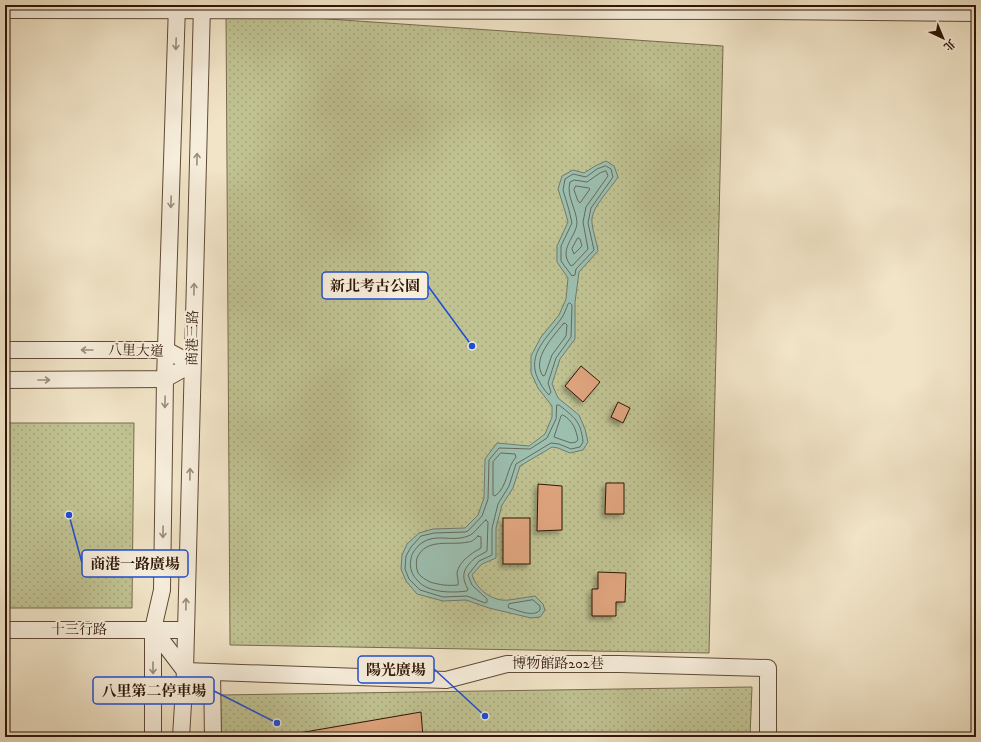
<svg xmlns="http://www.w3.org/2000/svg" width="981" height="742" font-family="'IM FELL DW Pica','Noto Serif TC',serif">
<defs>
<pattern id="grass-dots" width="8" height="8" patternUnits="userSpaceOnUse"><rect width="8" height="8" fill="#c0c292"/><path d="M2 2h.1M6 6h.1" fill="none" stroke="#a5a67c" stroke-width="1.8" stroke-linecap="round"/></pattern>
<filter id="shadow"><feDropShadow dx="-3.5" dy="3.5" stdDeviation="2" flood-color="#0004"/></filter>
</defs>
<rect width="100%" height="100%" fill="#f1e4c7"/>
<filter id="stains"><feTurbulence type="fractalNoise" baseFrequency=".005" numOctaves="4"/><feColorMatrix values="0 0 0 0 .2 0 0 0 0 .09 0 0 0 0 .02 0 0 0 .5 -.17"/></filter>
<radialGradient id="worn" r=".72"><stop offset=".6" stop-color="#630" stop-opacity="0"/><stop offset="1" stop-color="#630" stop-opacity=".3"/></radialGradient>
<g fill="url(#grass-dots)" stroke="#786c4c">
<path d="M226 12 723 46 709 653 230 645Z"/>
<path d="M5 423H134L132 608H5Z"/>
<path d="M752 687 750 737H219V695Z"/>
</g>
<path fill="#9cbfb0" stroke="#707b6c" d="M606 161 614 166 618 177C610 190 590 208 592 223 593 233 597 242 598 251L579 272 575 302V339L560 359 552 384 558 398 579 415 585 429 588 442 583 450 570 453 558 448 552 447 520 466 513 488 502 505 496 528V558L482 564 472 575C477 590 493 602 509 600 518 599 526 597 535 596L543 604 545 610 540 617 531 618 489 608 466 600 443 601 417 594 406 581 401 569 402 555 407 544 419 533 433 529 465 528 478 515 484 498 485 459 497 443 529 446 545 434 552 417V406L538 388 531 373V356L541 337 559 315 566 299 568 278 557 262V246L568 222 565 211 558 189 562 176 573 170 584 173 595 166Z"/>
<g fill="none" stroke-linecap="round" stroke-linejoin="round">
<g stroke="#666a5b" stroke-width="1">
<path d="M606 166 611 169 613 177 591 208 588 223 594 250 576 269 575 275 572 276 561 261V246L572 223 569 210 563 190 565 179 573 174 586 177 597 169Z"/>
<path d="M606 171 608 176 586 207 583 222 588 249 573 265 571 266C557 249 577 237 577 222 576 208 566 196 570 182L574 180 587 182 600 173Z"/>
<path d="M576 186 589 188 590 189 580 203 578 201 574 190Z"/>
<path d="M578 238 580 239 582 246 574 254 572 249Z"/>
<path d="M570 303 572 305 571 337 556 358 548 383 551 392 549 395C544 390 541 385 538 379 526 354 548 337 561 319 564 315 566 309 568 304Z"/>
<path d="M563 324 565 323 567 325 566 336 552 355 545 375 543 376C531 359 553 337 563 324Z"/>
<path d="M557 405H559C574 417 581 421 583 442L580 447 571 449 559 444 551 443 516 464 509 486 498 504 492 528V555L479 561 468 575 472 585 487 599V602L485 603 467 596 443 597 420 590 409 579 405 569 406 556 411 547 421 536 434 533 465 532 468 531 482 516 488 499 489 460 499 448 530 449 547 438 556 419Z"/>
<path d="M563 415C573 421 576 429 578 440L576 442 571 443 554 437 561 416Z"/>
<path d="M501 453 515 454 516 457C506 468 508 487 495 496L493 495V462Z"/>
<path d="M486 520 488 522 487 551C483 554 479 555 475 558 464 568 460 575 468 589L467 591C452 593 429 593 418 581 412 575 409 568 411 559 411 554 415 550 418 546 434 531 450 543 468 536 475 534 480 524 486 520Z"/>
<path d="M478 536 481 537V548C472 553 459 561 457 573 457 577 459 581 458 585 448 586 440 585 430 582 426 580 421 577 418 573 416 568 416 562 417 558 426 537 451 546 468 542 472 542 475 539 478 536Z"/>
<path d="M533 600 540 606V610C533 618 518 610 509 608L508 607 509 604Z"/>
</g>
</g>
<g fill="#dea47e" stroke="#2f1606" filter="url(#shadow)">
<path d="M581 366 600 382 583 402 565 386Z"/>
<path d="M618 402 630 408 623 423 611 417Z"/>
<path d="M606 483H624V514H605Z"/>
<path d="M538 484 562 486V530L537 531Z"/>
<rect x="503" y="518" width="27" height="46"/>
<path d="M598 572 626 573 625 602H616V616H592V589H598Z"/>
<path d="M421 712 423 737H299V733Z"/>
</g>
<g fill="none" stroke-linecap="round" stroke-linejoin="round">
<g stroke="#604a36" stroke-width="18">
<g id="minor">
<path d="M5 10 768 11 976 13"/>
<path d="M5 350H166L192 364"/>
<path d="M5 380 165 379 192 364"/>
<path d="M153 629 185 671"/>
<path d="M5 630H186"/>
<path d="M185 671 446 680 507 664H620L768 668V737"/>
<path d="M212 672 213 737"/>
<path d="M153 737V629L162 590 165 379 177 5"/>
<path d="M181 737 185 671 202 5"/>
</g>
</g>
<use href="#minor" stroke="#f6eddb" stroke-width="16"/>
</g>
<defs><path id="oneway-shaft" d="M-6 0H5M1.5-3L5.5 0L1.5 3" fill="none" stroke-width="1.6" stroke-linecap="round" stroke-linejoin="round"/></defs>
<g stroke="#9c8c7b">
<use href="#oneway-shaft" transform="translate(176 44) rotate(92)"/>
<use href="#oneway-shaft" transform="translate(197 159) rotate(-89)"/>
<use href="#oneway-shaft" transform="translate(171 202) rotate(92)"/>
<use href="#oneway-shaft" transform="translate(194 289) rotate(-89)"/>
<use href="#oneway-shaft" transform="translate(87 350) rotate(180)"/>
<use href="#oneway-shaft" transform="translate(44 380)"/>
<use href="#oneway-shaft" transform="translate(165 402) rotate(91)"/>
<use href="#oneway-shaft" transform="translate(190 474) rotate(-89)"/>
<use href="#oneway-shaft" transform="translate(163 532) rotate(91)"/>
<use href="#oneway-shaft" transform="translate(186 604) rotate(-89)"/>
<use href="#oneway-shaft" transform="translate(153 668) rotate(90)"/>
</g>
<g text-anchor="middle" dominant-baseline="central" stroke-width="4" stroke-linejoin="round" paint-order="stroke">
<g font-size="14" fill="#2f1606" stroke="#f6eddb">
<text transform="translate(193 338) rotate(-89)">商港三路</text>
<text transform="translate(136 351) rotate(2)">八里大道</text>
<text x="79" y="630">十三行路</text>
<text x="558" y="664">博物館路202巷</text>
</g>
</g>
<path fill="none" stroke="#1d4ed8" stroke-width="1.5" d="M472 346L428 286M69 515L82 563M485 716L434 669M277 723L214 691"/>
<g fill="#1d4ed8" stroke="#f6eddb" stroke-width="1.5">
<circle cx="472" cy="346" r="4"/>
<circle cx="69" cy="515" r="4"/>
<circle cx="485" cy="716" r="4"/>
<circle cx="277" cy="723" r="4"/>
</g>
<g fill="#f6eddb" stroke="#1d4ed8" stroke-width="1.5">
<rect x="322" y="272" width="106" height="27" rx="4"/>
<rect x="82" y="550" width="106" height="27" rx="4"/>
<rect x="358" y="656" width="76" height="27" rx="4"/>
<rect x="93" y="677" width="121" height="27" rx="4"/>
</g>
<g font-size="15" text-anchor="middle" font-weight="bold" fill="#2f1606">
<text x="375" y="291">新北考古公園</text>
<text x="135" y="569">商港一路廣場</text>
<text x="396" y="675">陽光廣場</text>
<text x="154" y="696">八里第二停車場</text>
</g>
<rect width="981" height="742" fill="none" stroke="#f1e4c7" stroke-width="20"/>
<rect x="6" y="6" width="969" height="730" fill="none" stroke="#2f1606" stroke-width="2"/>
<rect x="10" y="10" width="961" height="722" fill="none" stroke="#2f1606"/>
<g transform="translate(943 38) rotate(136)" stroke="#f6eddb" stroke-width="3" paint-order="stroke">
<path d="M0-3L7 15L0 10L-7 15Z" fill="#2f1606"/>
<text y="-6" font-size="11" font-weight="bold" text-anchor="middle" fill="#2f1606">北</text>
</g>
<rect width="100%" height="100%" filter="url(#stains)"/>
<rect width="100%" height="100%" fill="url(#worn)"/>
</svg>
